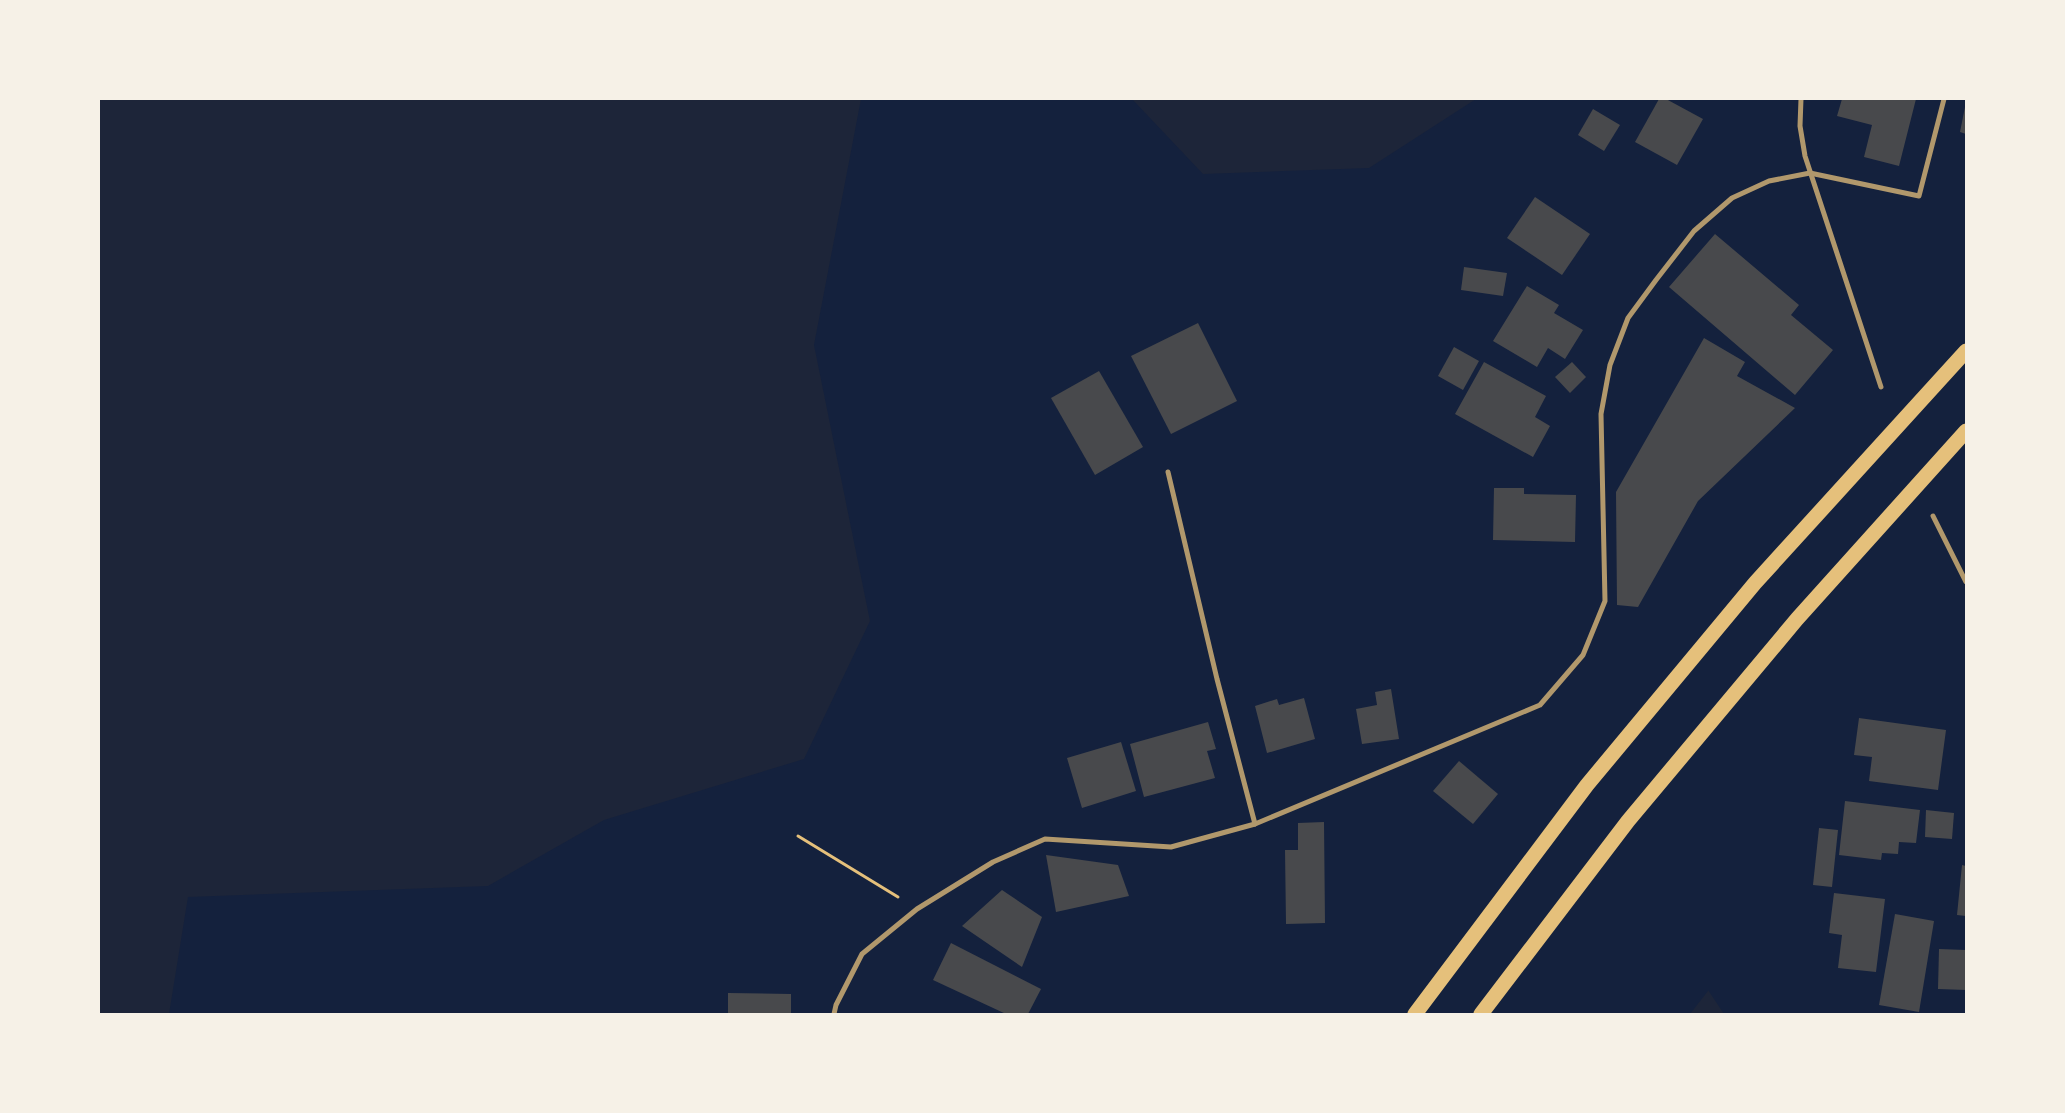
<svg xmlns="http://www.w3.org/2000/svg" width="2065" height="1113" font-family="'Source Sans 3',sans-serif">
<rect width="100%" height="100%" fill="#14213d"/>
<g fill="#1d2539">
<path d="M99 99H861L814 345 870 621 804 759 604 820 488 886 188 897 169 1014H99Z"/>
<path d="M1132 99H1476L1369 168 1203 174Z"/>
<path d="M1708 990 1724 1014H1690L1708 991Z"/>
</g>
<g fill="#48494c">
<path d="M1659 99H1666L1703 119 1677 165 1635 142Z"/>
<path d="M1842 99H1916L1899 166 1864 157 1872 125 1837 116Z"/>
<path d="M1965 107H1966V134L1960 132Z"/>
<path d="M1593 109 1620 125 1604 151 1578 135Z"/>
<path d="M1535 197 1590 234 1562 275 1507 238Z"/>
<path d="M1715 234 1799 305 1791 315 1833 350 1795 395 1669 287Z"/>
<path d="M1464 267 1507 273 1503 296 1461 290Z"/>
<path d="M1527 286 1559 305 1554 313 1583 330 1565 359 1548 348 1537 367 1493 341Z"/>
<path d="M1198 323 1237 401 1171 434 1131 356Z"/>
<path d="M1704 338 1745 362 1737 376 1795 408 1698 501 1638 607 1617 605 1616 492Z"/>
<path d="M1454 347 1479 361 1463 390 1438 376Z"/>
<path d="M1484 362 1546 396 1535 417 1550 426 1533 457 1455 414Z"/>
<path d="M1572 362 1586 377 1570 393 1555 377Z"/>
<path d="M1099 371 1143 447 1095 475 1051 398Z"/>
<path d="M1494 488H1524V494L1576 495 1575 542 1493 540Z"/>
<path d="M1391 689 1399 739 1362 744 1356 709 1377 705 1375 692Z"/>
<path d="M1304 698 1315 739 1267 753 1255 706 1277 699 1279 705Z"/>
<path d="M1859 718 1946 730 1938 790 1869 781 1872 757 1854 755Z"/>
<path d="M1208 722 1216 749 1207 751 1215 778 1144 797 1130 744Z"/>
<path d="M1121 742 1136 791 1082 808 1067 758Z"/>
<path d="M1459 761 1498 794 1473 824 1433 791Z"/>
<path d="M1845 801 1920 810 1916 843 1899 842 1898 854 1882 853 1881 860 1839 855Z"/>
<path d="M1926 810 1954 813 1952 839 1925 837Z"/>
<path d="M1324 822 1325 923 1286 924 1285 850H1298V823Z"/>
<path d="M1819 828 1838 830 1832 887 1813 885Z"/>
<path d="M1046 855 1118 865 1129 896 1056 912Z"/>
<path d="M1962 865 1966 866V916L1957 915Z"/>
<path d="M1002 890 1042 917 1022 967 962 926Z"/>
<path d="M1834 893 1885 899 1876 972 1838 968 1842 935 1829 933Z"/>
<path d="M1895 914 1934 921 1919 1012 1879 1005Z"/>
<path d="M951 943 1041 989 1028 1014H1006L933 980Z"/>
<path d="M1939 949 1966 950V990L1938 989Z"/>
<path d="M728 993 791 994V1014H728Z"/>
</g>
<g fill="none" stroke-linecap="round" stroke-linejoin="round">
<path stroke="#e5c07b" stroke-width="3" d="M798 836 898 897"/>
<g stroke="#b1986c" stroke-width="5">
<path d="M1801 99 1800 126 1805 156 1881 387"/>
<path d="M1168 472 1217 679 1255 824"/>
<path d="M1933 516 1966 582"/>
<path d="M834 1014 836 1005 862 954 917 909 993 862 1045 839 1171 847 1255 824 1540 705 1583 655 1605 601 1601 414 1610 365 1628 318 1656 280 1694 231 1732 198 1769 181 1810 173 1919 196 1944 99"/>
</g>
<g stroke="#e5c07b" stroke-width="15">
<path d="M1415 1014 1587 785 1755 583 1966 351"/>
<path d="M1481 1014 1628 821 1797 619 1966 431"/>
</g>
</g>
<rect width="2065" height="1113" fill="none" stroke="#f6f1e7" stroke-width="200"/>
</svg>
